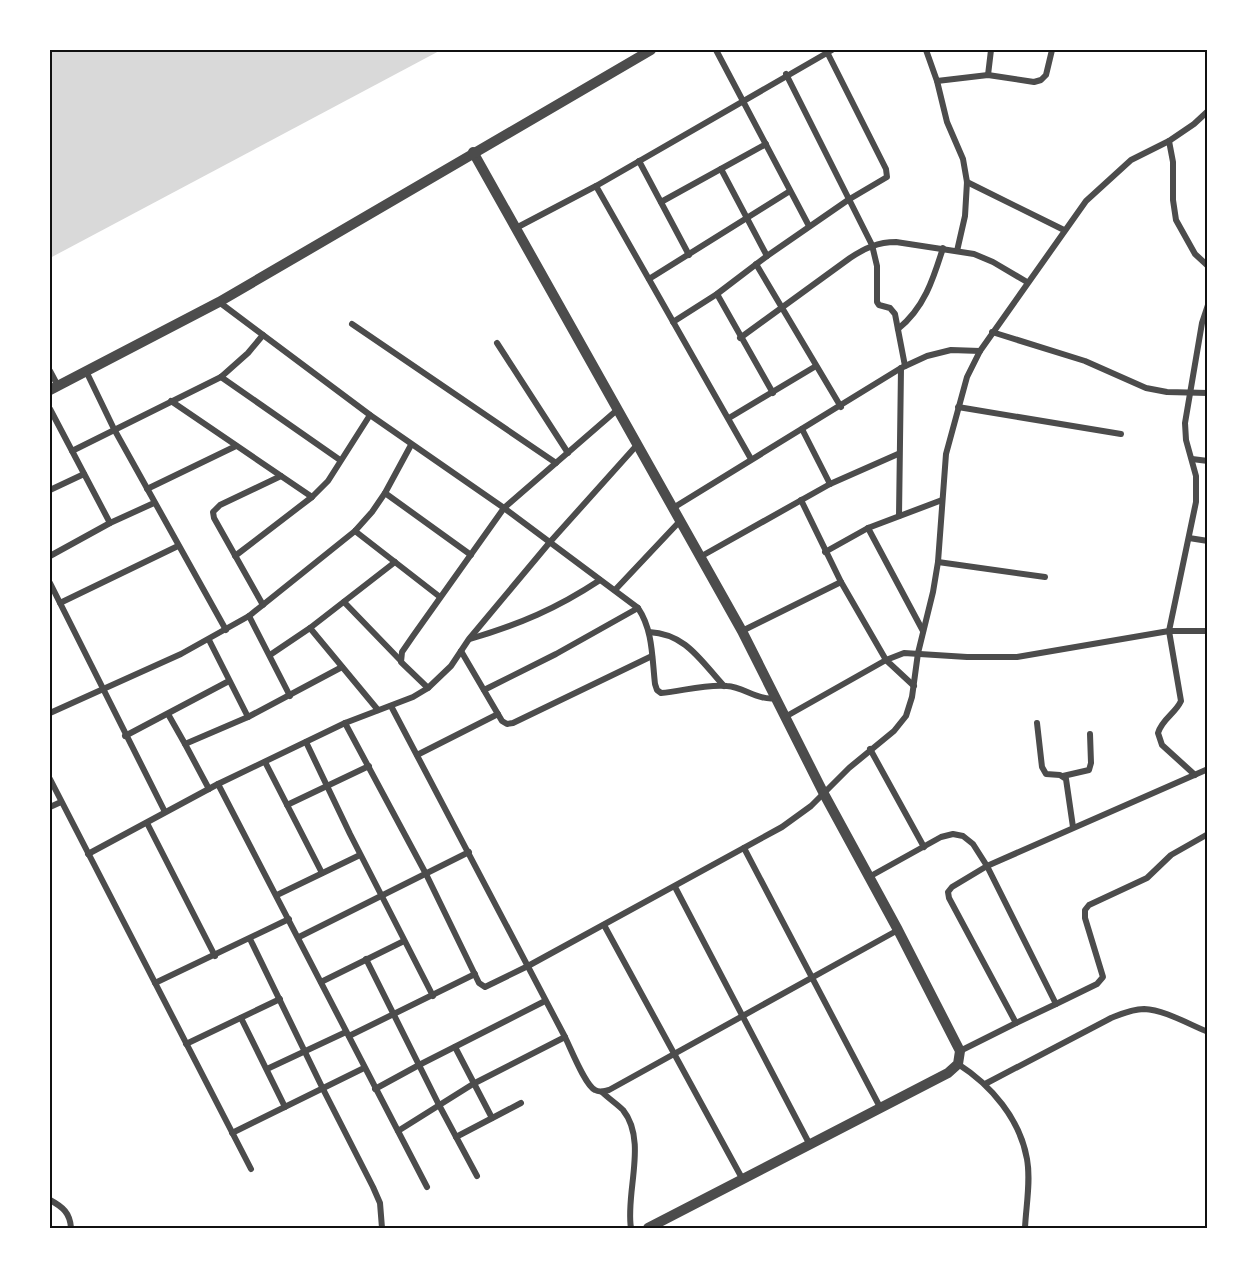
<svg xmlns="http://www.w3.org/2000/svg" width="1257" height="1278" font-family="Quicksand,sans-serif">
<rect width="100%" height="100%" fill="#fff"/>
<path fill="#d9d9d9" d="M50 50H441L50 258Z"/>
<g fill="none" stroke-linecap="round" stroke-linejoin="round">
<g stroke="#4c4c4c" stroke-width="6">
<path d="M716 50 809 226"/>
<path d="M926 50 937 81 947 122 963 159 967 182 965 216 957 251"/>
<path d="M786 74 872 245 877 266V302L879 305 890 308 895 314 905 366"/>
<path d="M988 75 991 50"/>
<path d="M937 81 988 75 1034 82 1041 80 1046 75 1052 50"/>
<path d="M1169 141 1173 162V200L1176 220 1195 254 1208 266"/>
<path d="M639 161 689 255"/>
<path d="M721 169 767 256"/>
<path d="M967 182 1064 230"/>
<path d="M596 186 751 459"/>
<path d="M661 202 766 144"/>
<path d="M516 228 596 186 832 50"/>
<path d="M756 264 841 407"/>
<path d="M649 279 790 191"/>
<path d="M717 294 773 393"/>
<path d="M219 302 370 415 504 508 638 608C653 630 652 658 655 684L657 690 661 693C683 691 705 684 727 686 744 687 758 701 776 698"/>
<path d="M673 322 717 294 767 256 848 200 887 177 886 169 827 52"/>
<path d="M352 324 556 463"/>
<path d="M898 329C924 308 933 280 943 248"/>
<path d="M992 332 1085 361 1146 388 1167 392 1208 393"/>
<path d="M740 338 850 258C865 248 878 242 896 242L974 254 993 262 1027 282"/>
<path d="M497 343 568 453"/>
<path d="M50 371 58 386"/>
<path d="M86 371 114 429 226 630"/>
<path d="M221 377 340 460"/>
<path d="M171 401 312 497"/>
<path d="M958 407 1121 434"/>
<path d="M50 409 110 523"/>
<path d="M729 418 816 366"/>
<path d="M802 429 830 484"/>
<path d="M72 451 221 377 248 353 263 335"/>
<path d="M1192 459 1208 461"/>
<path d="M147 489 236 446"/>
<path d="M50 490 84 474"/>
<path d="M385 493 471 555"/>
<path d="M673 508 901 368 927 356 951 350 980 351"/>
<path d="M899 516 901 368"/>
<path d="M868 528 923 631"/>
<path d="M355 531 440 597"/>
<path d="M1189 538 1208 541"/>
<path d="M825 552 868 528 942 500"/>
<path d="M50 556 110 523 154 503"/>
<path d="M235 556 312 497 328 481 370 415"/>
<path d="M700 557 830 484 898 454"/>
<path d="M938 562 1045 577"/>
<path d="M50 583 165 812"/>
<path d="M615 590 680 521"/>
<path d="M344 602 401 661"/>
<path d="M60 603 178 546"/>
<path d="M263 605 214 518 213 512 220 505 281 476"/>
<path d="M249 616 290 696"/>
<path d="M310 628 378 710"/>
<path d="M742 631 841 582"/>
<path d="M649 632C686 634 700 660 724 686"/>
<path d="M470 639C520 624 556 609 600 580"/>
<path d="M209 640 248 717"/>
<path d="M461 651 502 721 507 724 513 723 652 656"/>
<path d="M270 655 310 628 395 562"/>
<path d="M914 686 886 660 904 653 967 657H1017L1169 631H1208"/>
<path d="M428 688 401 662 402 652 413 636 504 508 617 410"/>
<path d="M484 690 556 654 638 608"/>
<path d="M391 706 565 1037 473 1084 398 1131"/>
<path d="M50 713 181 654 249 616 355 531 372 512 385 493 411 445"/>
<path d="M168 714 185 744"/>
<path d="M785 717 886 660 841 582 801 500"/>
<path d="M345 723 426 874 479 983 485 987 528 966 782 827 811 806 849 768 894 731 906 716 912 697 918 653 933 592 938 562 946 454 967 377 980 351 1086 201 1131 160 1169 141 1194 124 1208 111"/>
<path d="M1037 723 1042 767 1046 774 1060 775 1066 779 1073 827"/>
<path d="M125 736 229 681"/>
<path d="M306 742 350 834 433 996"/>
<path d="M870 749 924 847"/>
<path d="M417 755 498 714"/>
<path d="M265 762 322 873"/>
<path d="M1195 775 1162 745 1158 733C1162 719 1175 714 1181 701L1169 631 1196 502V476L1186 440 1185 423 1202 323 1208 305"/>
<path d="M1063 776 1089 770 1091 763 1090 734"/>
<path d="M50 779 251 1169"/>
<path d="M218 784 427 1187"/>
<path d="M209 789 185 744 248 717 342 667"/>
<path d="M287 805 369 766"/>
<path d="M50 807 61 802"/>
<path d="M147 823 215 956"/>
<path d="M744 848 881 1109"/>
<path d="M88 854 218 784 345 723 413 697 428 688 451 666 469 639 550 542 637 445"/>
<path d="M869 877 941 837 953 834 963 836 973 844 987 866 1056 1004 1016 1023"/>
<path d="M675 887 810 1145"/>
<path d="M277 895 360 855"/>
<path d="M604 925 743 1180"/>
<path d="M299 937 469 852"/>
<path d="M250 939 323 1089 373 1187 380 1203 382 1228"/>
<path d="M366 959 439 1105 477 1176"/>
<path d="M321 982 404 941"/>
<path d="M155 983 289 919"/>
<path d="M1056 1004 1097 984 1103 977 1085 918V910L1089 905 1147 878 1171 855 1208 834"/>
<path d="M241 1018 285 1107"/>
<path d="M349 1036 475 974"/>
<path d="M565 1037C571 1049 585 1085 595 1090 600 1093 604 1091 609 1090L898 930"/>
<path d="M186 1044 280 999"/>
<path d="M455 1047 492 1118"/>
<path d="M960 1051 1016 1023 949 898 948 892 952 887 987 866 1208 769"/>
<path d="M958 1064C991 1085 1020 1119 1027 1159 1031 1181 1026 1206 1025 1228"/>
<path d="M267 1069 346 1032"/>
<path d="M985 1084 1111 1018C1121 1014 1132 1009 1144 1009 1165 1010 1188 1024 1208 1032"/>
<path d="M375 1089 419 1065 545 1001"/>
<path d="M602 1092C608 1098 617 1104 623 1110 648 1141 625 1193 631 1228"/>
<path d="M232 1133 364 1068"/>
<path d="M456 1137 521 1103"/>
<path d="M50 1200C63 1207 70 1213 71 1228"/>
</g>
<g stroke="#4c4c4c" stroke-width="10">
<path d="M473 152 742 631 824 794 898 930 960 1051 958 1064 948 1073 648 1228"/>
<path d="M50 390 219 302 651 50"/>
</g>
</g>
<rect width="1257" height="1278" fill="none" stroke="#ffffff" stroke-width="102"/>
<rect x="51" y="51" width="1155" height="1176" fill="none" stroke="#111" stroke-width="2"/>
</svg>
